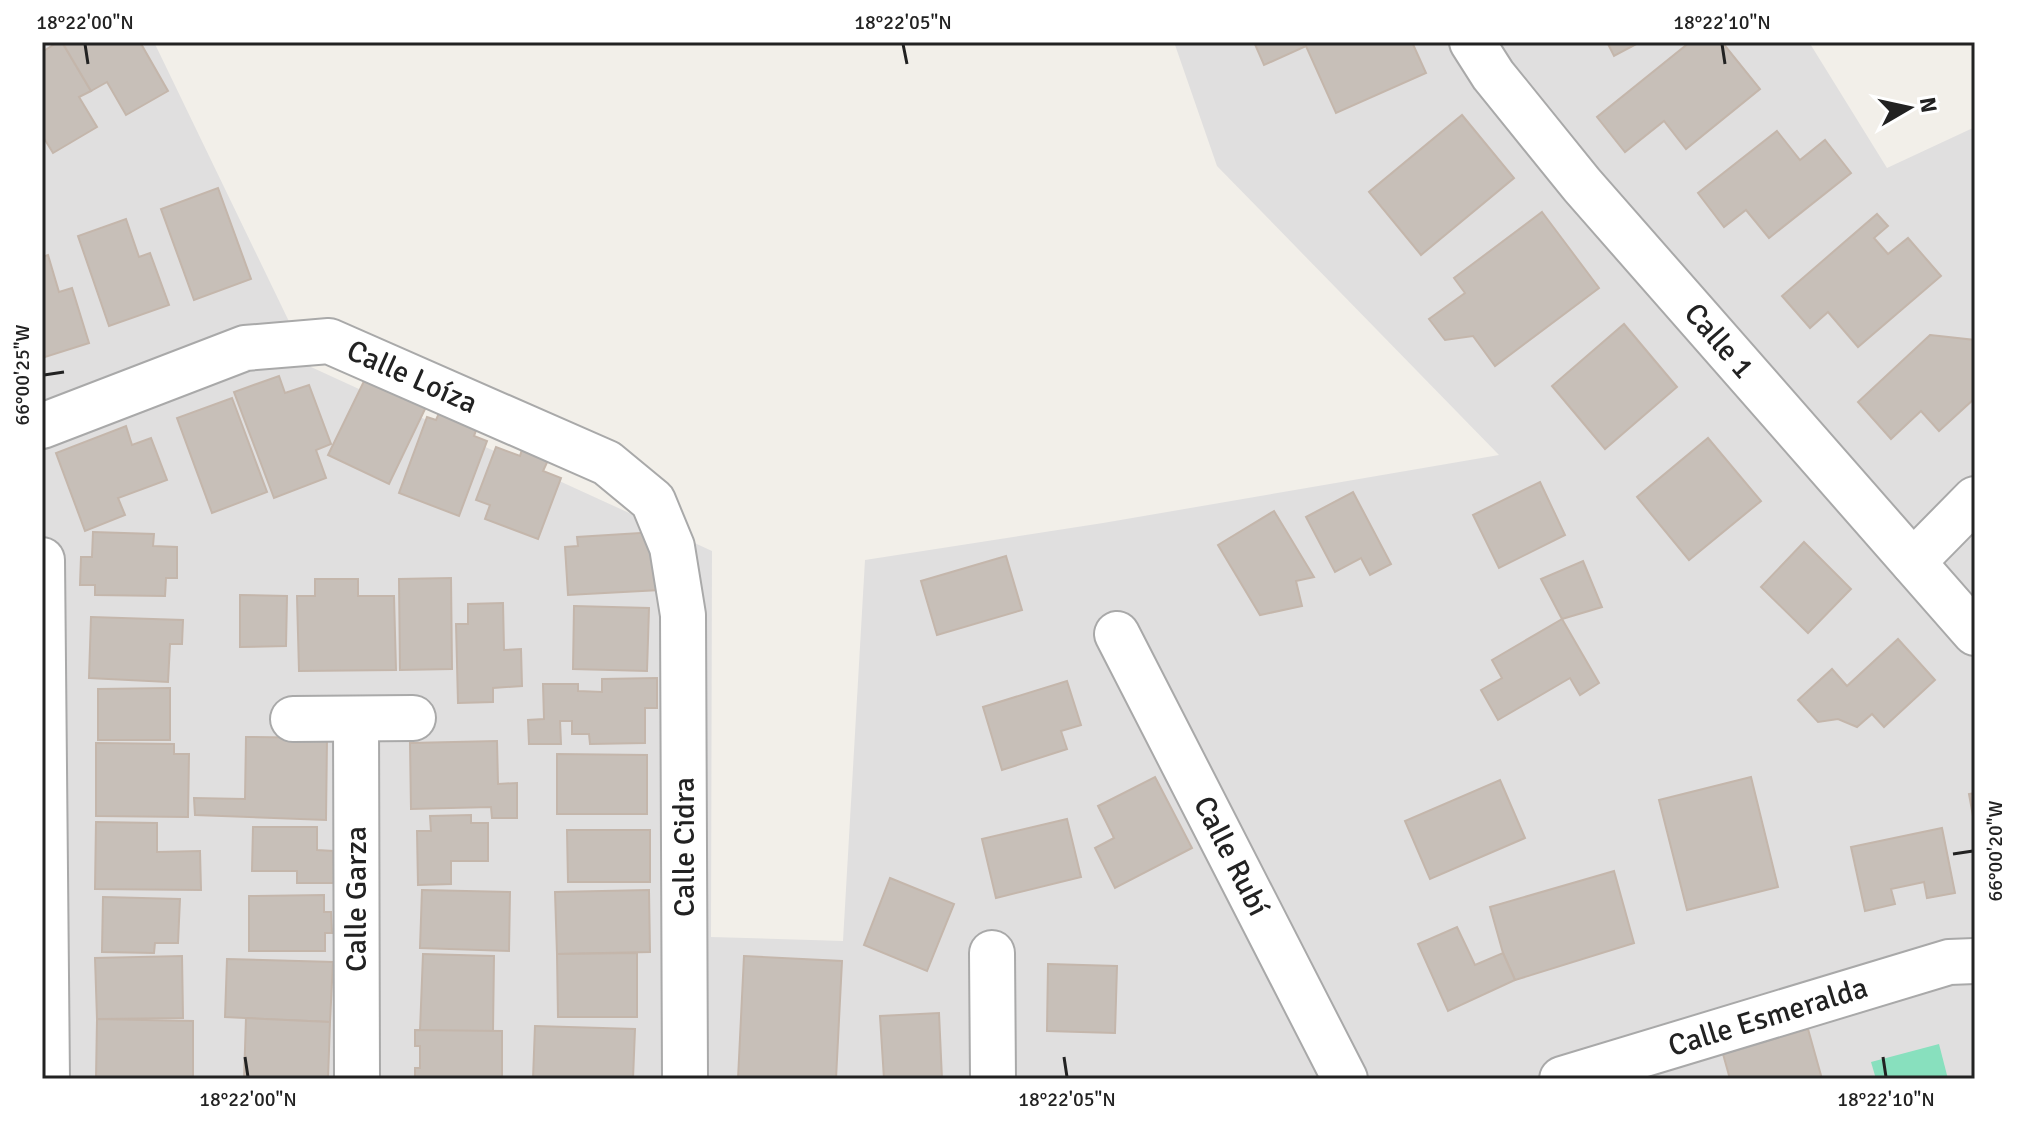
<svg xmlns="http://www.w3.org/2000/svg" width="2017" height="1121" font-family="Signika,sans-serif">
<rect width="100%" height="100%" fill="#f2efe9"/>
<path fill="#e0dfdf" d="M42 42H154L311 367 712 551 711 937 843 941 865 560 1103 523 1499 455 1217 166 1174 42H1809L1887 168 1975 127V1079H42Z"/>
<path fill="#88e0be" d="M1939 1044 1948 1079H1876L1871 1062Z"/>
<g fill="#c7bfb8" stroke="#c4b6ab" stroke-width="2">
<path d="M58 42H62L91 91 79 97 97 127 53 153 42 135V52Z"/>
<path d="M62 42H140L168 91 126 115 107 82 91 91Z"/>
<path d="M1254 42H1412L1426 73 1336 113 1306 46 1264 65Z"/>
<path d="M1607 42H1640L1614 56Z"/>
<path d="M1690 42H1722L1760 89 1686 149 1664 121 1625 152 1597 117Z"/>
<path d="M1462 115 1514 178 1421 255 1369 192Z"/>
<path d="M1777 131 1800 160 1825 140 1851 173 1769 238 1746 210 1724 227 1698 193Z"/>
<path d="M218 188 251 279 194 300 161 209Z"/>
<path d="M1542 212 1599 288 1495 366 1473 336 1445 340 1429 319 1465 293 1454 278Z"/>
<path d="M1877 214 1888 226 1874 238 1888 254 1908 238 1941 276 1858 347 1828 312 1810 328 1782 296Z"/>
<path d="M126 219 139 257 150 253 169 305 109 326 78 236Z"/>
<path d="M48 255 59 292 72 288 89 343 42 358V257Z"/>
<path d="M1624 324 1677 387 1605 449 1552 386Z"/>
<path d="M1930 335 1975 340V398L1939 431 1921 411 1891 439 1858 402Z"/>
<path d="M279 376 285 393 309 385 331 444 316 450 326 478 274 498 234 392Z"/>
<path d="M366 377 426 407 389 484 328 455Z"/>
<path d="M232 398 267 492 212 513 177 418Z"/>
<path d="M440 411 478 425 474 436 487 441 459 516 399 493 427 417 436 420Z"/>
<path d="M126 426 132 445 151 438 167 480 118 498 125 515 85 531 56 453Z"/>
<path d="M1708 438 1761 501 1689 560 1637 497Z"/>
<path d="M523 446 550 456 543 471 561 478 538 539 485 519 490 505 476 500 496 447 520 456Z"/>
<path d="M1540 482 1565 535 1499 568 1473 515Z"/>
<path d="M1353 492 1391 564 1370 575 1361 558 1335 572 1306 517Z"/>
<path d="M1274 511 1314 577 1296 581 1302 606 1260 615 1218 545Z"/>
<path d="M93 532 154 534 153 546 177 547V578H166L165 596 95 595V585H80L81 557H92Z"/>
<path d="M656 532 660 590 568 595 565 547 578 546 577 537Z"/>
<path d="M1804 542 1851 589 1808 633 1761 587Z"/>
<path d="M1006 556 1022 610 937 635 921 581Z"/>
<path d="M1583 561 1602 607 1562 619 1541 579Z"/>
<path d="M451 578 452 669 400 670 399 579Z"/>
<path d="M315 579H358V596H394L396 670 299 671 297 596H315Z"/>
<path d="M240 595 287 596 286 646 240 647Z"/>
<path d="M503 603 504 650 521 649 522 686 493 688V702L458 703 456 624H468V604Z"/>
<path d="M574 606 649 608 647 671 573 669Z"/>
<path d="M91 617 183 620 182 644H170L168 682 89 678Z"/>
<path d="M1562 619 1599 683 1580 695 1570 678 1498 720 1481 690 1502 678 1492 660Z"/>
<path d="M1898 639 1935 680 1884 727 1872 714 1857 727 1838 719 1818 722 1798 700 1832 669 1847 686Z"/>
<path d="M657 678V708H645V743L590 744 589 734H572V721H560L561 744H529L528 720 544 719 543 684H578V691L602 692V679Z"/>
<path d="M1067 681 1081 725 1061 731 1067 749 1002 770 983 707Z"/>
<path d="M170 688V740H98V689Z"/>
<path d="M246 737 327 738 326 820 195 815 194 798 245 799Z"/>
<path d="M497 741 498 784 517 783V818H492L491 807 411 809 410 743Z"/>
<path d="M96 743 174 744V754H189L188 817 96 816Z"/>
<path d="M557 754 647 755V814H557Z"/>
<path d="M1155 777 1192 848 1115 888 1095 848 1114 838 1098 806Z"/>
<path d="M1751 777 1778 887 1687 910 1659 800Z"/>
<path d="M1500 780 1525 838 1430 879 1405 821Z"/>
<path d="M1975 793V827L1969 794Z"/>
<path d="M471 815V823H488V861H451V884L418 885 417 831H431L430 816Z"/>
<path d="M1067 819 1081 877 996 898 982 839Z"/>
<path d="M96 822 157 823V852L200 851 201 890 95 889Z"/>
<path d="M253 827H317V850L333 851 334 883H297V871H252Z"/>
<path d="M1942 828 1955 893 1927 898 1924 882 1891 889 1895 904 1865 911 1851 847Z"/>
<path d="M567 830H650V882H568Z"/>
<path d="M1614 871 1634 943 1515 980 1503 953 1490 907Z"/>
<path d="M890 878 954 904 927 971 864 945Z"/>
<path d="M422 890 510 892 509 951 420 948Z"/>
<path d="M649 890 650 952 557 954 555 892Z"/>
<path d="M324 895V912H331L332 933H325V951H249V896Z"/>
<path d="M103 897 180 899 178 943H155L154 953 102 952Z"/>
<path d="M1457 927 1475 965 1503 953 1515 980 1448 1011 1418 944Z"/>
<path d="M637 953V1017H558L557 954Z"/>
<path d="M423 954 494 956 493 1031H420Z"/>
<path d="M182 956 183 1018 97 1019 95 958Z"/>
<path d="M744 956 842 961 836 1079H738Z"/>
<path d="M227 959 333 962 330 1022 225 1017Z"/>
<path d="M1048 964 1117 966 1115 1033 1047 1031Z"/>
<path d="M939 1013 942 1079H884L880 1016Z"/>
<path d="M246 1018 330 1022 328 1079H244Z"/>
<path d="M97 1019 193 1021V1079H96Z"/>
<path d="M535 1026 635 1029 633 1079H533Z"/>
<path d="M1808 1029 1822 1079H1730L1723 1054Z"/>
<path d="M415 1030 502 1031V1077H488V1079H415V1068H420V1046H415Z"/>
<path d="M1058 1077 1115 1078V1079H1058Z"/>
</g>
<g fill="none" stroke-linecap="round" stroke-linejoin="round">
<g stroke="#a9a9a9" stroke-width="48">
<g id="minor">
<path d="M1472 42 1493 75 1582 185 1975 633"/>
<path d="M42 426 245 348 329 341 607 463 653 501 672 547 683 615 685 1079"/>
<path d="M42 560 47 1079"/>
<path d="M1913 562 1975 499"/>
<path d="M1117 634 1345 1079"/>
<path d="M293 719 413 718"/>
<path d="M356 719 357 1079"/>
<path d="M992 953 993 1079"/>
<path d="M1562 1079 1949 962 1975 961"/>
</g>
</g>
<use href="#minor" stroke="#fff" stroke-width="44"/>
</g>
<path fill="none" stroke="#222" stroke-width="3" d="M85 44 88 64M903 44 907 64M1722 44 1725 64M44 375 64 372M1953 854 1973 851M245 1057 248 1077M1064 1057 1067 1077M1883 1057 1886 1077"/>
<g text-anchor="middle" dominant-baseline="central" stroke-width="6" stroke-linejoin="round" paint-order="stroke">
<g font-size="30" fill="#222" stroke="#fff">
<text transform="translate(1719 341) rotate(49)">Calle 1</text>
<text transform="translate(412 377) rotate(24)">Calle Loíza</text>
<text transform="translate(684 847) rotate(-90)">Calle Cidra</text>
<text transform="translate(1231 856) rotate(63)">Calle Rubí</text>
<text transform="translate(356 899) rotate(-90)">Calle Garza</text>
<text transform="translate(1768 1017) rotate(-17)">Calle Esmeralda</text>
</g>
</g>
<rect width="2017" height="1121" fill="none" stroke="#ffffff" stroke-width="88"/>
<g transform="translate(1909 108) rotate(81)" stroke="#ffffff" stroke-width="6" paint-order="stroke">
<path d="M0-6L14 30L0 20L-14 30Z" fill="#222222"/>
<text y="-12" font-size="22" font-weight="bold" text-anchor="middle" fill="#222222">N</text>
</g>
<rect x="44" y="44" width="1929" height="1033" fill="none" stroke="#222" stroke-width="3"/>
<g font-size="20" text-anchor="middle" fill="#222">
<text x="85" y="29">18°22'00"N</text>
<text x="903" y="29">18°22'05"N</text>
<text x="1722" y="29">18°22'10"N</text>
<text transform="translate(22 375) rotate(-90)" y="7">66°00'25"W</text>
<text transform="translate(1995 851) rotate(-90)" y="7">66°00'20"W</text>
<text x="248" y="1106">18°22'00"N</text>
<text x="1067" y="1106">18°22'05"N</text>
<text x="1886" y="1106">18°22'10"N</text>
</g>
</svg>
